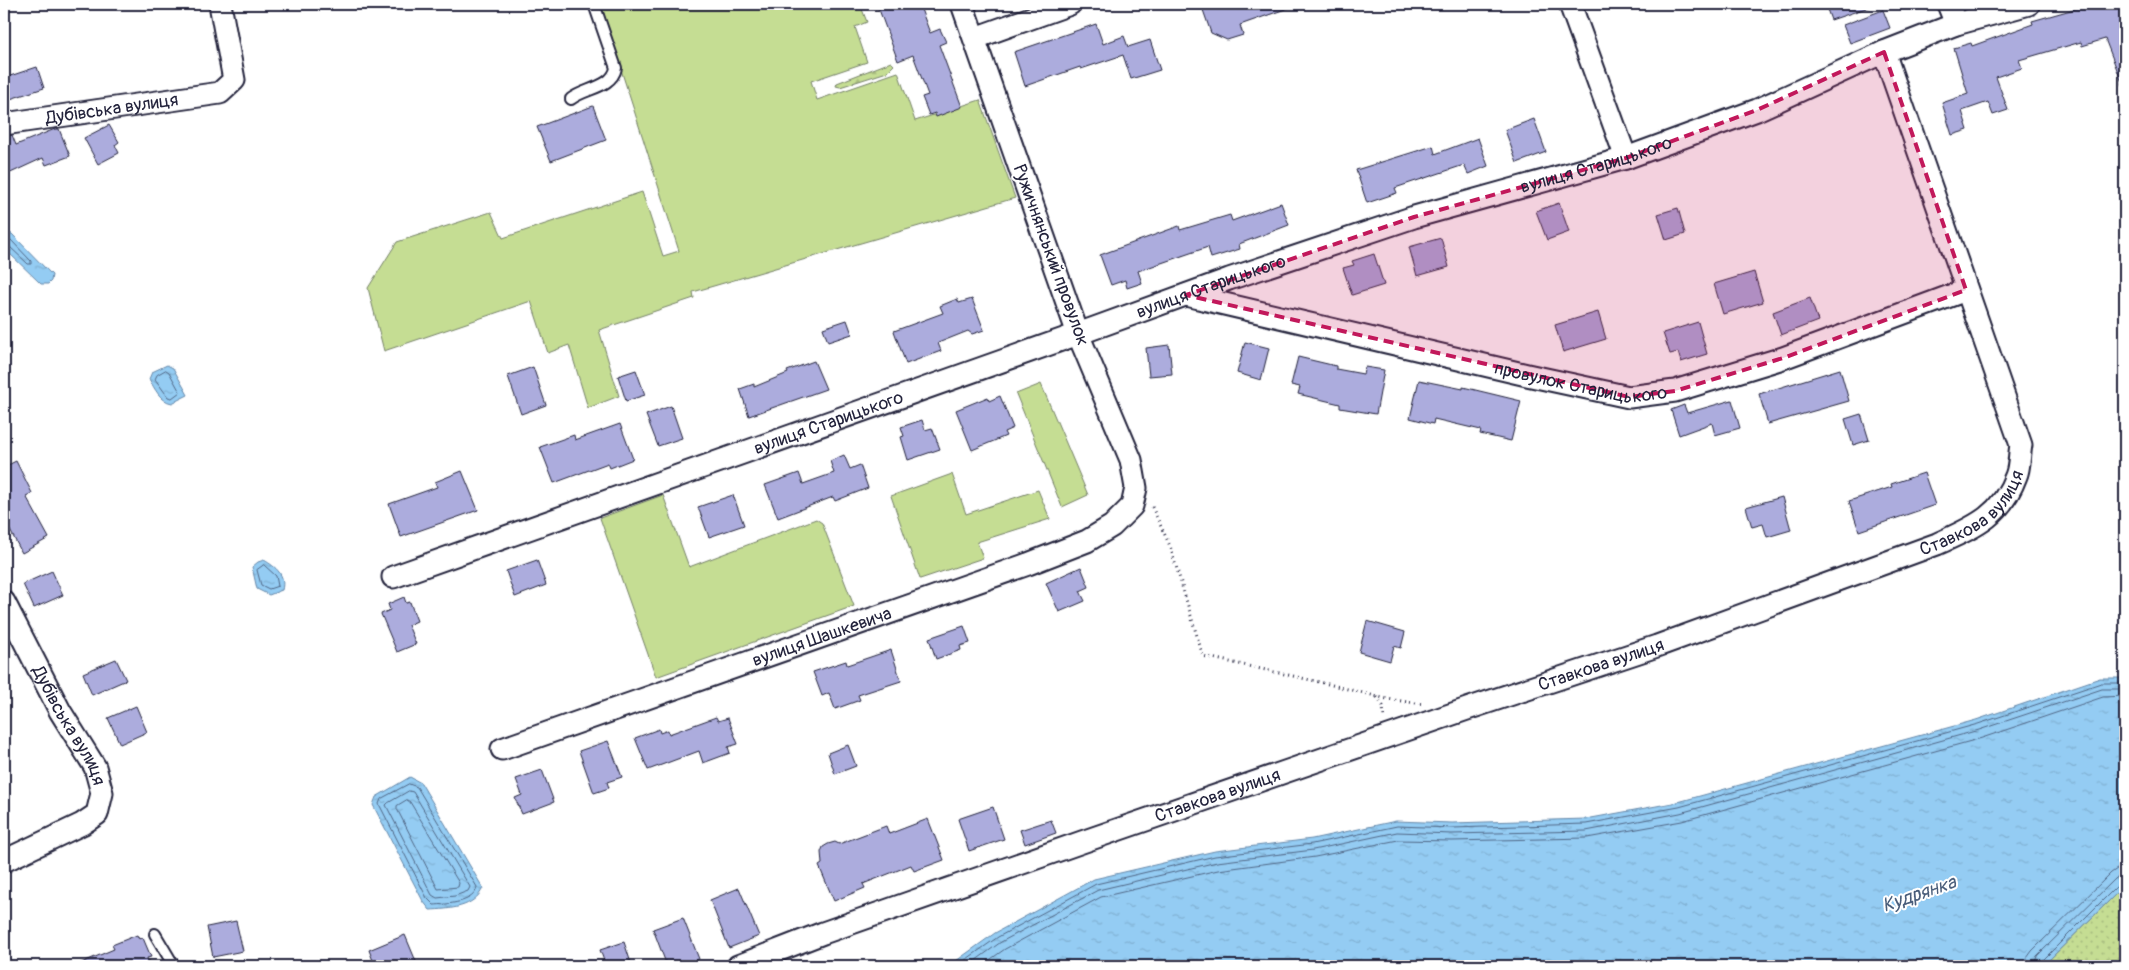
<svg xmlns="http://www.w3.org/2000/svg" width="2129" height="970" font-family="Pangolin,sans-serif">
<defs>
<pattern id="grass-dots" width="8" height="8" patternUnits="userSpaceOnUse" patternTransform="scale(1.25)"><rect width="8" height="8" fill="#c5dd93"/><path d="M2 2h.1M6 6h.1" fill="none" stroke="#a9bd80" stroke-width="1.8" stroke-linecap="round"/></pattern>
<pattern id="forest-firs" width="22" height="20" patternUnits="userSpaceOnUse" patternTransform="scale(1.25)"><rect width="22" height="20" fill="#c5dd93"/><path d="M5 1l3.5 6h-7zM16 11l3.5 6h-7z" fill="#a9bd80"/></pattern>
<pattern id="water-ripples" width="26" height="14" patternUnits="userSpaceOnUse" patternTransform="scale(1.25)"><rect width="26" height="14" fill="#94ccf3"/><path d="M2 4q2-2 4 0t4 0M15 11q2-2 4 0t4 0" fill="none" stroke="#7fafd1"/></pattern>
</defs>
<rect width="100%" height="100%" fill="#fff"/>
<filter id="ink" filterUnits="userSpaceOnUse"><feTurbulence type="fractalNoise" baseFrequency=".02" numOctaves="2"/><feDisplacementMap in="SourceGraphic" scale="10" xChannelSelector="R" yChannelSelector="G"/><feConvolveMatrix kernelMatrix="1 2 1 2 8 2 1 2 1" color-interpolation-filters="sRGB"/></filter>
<g filter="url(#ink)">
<path fill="url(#grass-dots)" stroke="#748067" d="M2125 885V966H2043Z"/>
<path fill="url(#forest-firs)" stroke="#748067" d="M891 62 894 65 887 72 840 87 836 86 837 83Z"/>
<g fill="#c5dd93" stroke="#748067">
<path d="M600 4H860L867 22 855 27 867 62 811 81 817 100 898 72 915 121 980 100 1015 198 693 292 694 298 599 330 619 396 588 408 569 345 548 353 531 301 384 351 368 288 397 242 491 212 503 238 642 192 663 256 679 251Z"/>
<path d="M1041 384 1088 495 1062 507 1016 394Z"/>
<path d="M952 474 966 514 1038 490 1050 519 977 542 983 558 920 579 891 496Z"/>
<path d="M663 495 689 567 816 519 822 523 854 606 656 677 600 518Z"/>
</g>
<g fill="url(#water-ripples)" stroke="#6688a9">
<path d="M6 233 12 234 52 275 51 281 48 284H41L7 251 4 247V234Z"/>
<path d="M167 365 173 368 188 395 172 403C160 401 155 389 149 379L152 372Z"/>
<path d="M264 560C276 567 286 575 282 590L269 595 257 589 252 567 258 562Z"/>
<path d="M2100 678H2125V885L2043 966H949L995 933 1094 879 1215 851 1312 839 1396 821 1452 823 1586 819 1678 802 1976 720Z"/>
<path d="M410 777 421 783 483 888C474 908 450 909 430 910L423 901 373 805 376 797Z"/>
</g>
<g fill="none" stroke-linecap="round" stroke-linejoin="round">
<g stroke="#506685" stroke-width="1">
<path d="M4 238 10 239 31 261V264H28L9 246 4 245"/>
<path d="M166 370 169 372 180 392 172 398 168 397 155 379 157 375Z"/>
<path d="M264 565 276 576 278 586 269 589 261 585 257 570Z"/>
<path d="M409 784 417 787 477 887C475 903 447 904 434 905L427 898 379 804 381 799Z"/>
<path d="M409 791 413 792 470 887 468 891 455 896 437 898 432 895 386 805 388 803Z"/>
<path d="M407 800 410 802 459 883 458 887 438 889 397 809V806Z"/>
<path d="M957 966 998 937 1096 884 1215 856 1312 844 1397 826 1452 828 1586 824 1679 807 1978 724 2101 683H2125"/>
<path d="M968 966 1001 942 1098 890 1217 862 1313 850 1397 832 1452 834 1586 831 1680 813 1979 730 2102 689H2125"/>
<path d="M981 966 1005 949 1101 897 1218 870 1315 857 1398 840 1452 841 1587 838 1682 821 1982 738 2103 697 2125 696"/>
<path d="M2026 966 2027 958 2032 951 2111 873 2117 869 2125 868"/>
<path d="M2034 966 2037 956 2116 878 2125 875"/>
<path d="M2040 966 2042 961 2120 883 2125 881"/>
</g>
</g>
<g fill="#acacdd" stroke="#22223b">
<path d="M877 4H919L930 33 940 29 946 42 939 45 962 107 936 117 935 113 929 115 922 97 928 95 913 55 898 61Z"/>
<path d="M1212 4H1294V6L1240 25 1243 35 1227 40 1211 33 1202 7Z"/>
<path d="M1825 4H1871L1872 6 1831 20Z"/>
<path d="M2092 4 2093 9 2109 4H2125V90L2105 39 2082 46 2081 42 2019 60 2022 68 1996 77 2008 110 1993 115 1988 102 1962 111 1968 130 1952 135 1942 103 1968 94 1954 48 1971 43 1972 46 2033 24 2032 21Z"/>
<path d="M1883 10 1890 28 1850 43 1843 25Z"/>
<path d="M1096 24 1103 44 1124 36 1128 47 1150 40 1160 70 1131 79 1123 55 1081 69 1080 67 1025 86 1014 52Z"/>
<path d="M37 67 44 88 7 100 4 88V78Z"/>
<path d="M593 106 606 140 551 161 537 127Z"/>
<path d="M1534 119 1546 152 1517 163 1505 130Z"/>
<path d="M109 125 119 142 115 145 119 153 98 164 84 138Z"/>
<path d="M55 129H59L70 156 46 165 43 158 4 176V136L12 135 16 145Z"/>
<path d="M1478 138 1488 166 1468 174 1464 165 1395 188 1397 193 1367 203 1356 170 1433 146 1435 154Z"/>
<path d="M1281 203 1289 225 1239 244 1240 249 1211 258 1208 247 1138 271 1142 283 1127 288 1125 280 1111 285 1100 255 1179 226 1180 230 1230 215 1232 221Z"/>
<path d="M1559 203 1569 232 1547 240 1536 211Z"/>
<path d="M1678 208 1685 234 1666 240 1658 214Z"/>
<path d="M1441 238 1449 267 1417 276 1409 247Z"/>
<path d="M1374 254 1384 285 1352 295 1343 268 1354 265 1352 261Z"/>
<path d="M1754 272 1763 302 1723 314 1714 284Z"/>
<path d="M1810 298 1818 321 1781 335 1773 312Z"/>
<path d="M957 299 959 303 972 299 984 330 972 334 968 331 938 343 941 351 906 364 894 331 943 313 940 306Z"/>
<path d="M1598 312 1606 339 1563 352 1555 325Z"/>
<path d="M847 320 852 334 828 342 823 328Z"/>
<path d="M1698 322 1707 354 1681 362 1678 352 1670 354 1663 333Z"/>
<path d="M1245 342 1269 348 1261 380 1237 373Z"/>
<path d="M1169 345 1172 374 1149 376 1146 348Z"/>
<path d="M1298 357 1336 366V369L1363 374 1365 367 1384 370 1376 414 1340 408V404L1298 394 1300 387 1291 385Z"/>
<path d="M814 361 826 389 749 416 740 389 754 384V387L788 373 787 371Z"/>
<path d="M533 367 546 405 521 414 508 376Z"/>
<path d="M1840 369 1849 401 1768 424 1759 394Z"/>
<path d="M636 370 645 395 626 401 618 376Z"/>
<path d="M1419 380 1463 389V387L1521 401 1511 441 1480 434 1481 430 1434 419 1433 424 1410 418Z"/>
<path d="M1000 396 1013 428 1004 432 1006 436 972 450 956 410 988 397 989 401Z"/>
<path d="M1732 400 1740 428 1715 435 1712 423 1679 435 1671 410 1684 405 1687 413Z"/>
<path d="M671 406 682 438 658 446 646 415Z"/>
<path d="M1861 414 1869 440 1853 445 1845 419Z"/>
<path d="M922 420 925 430 932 428 940 449 908 460 901 437 904 436 901 427Z"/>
<path d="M620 424 633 459 610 468 608 463 554 483 540 447 574 435 575 440Z"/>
<path d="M844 455 850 469 860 465 868 488 835 501 833 497 778 518 765 485 799 473 803 484 834 473 830 461Z"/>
<path d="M16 461 32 493 26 496 49 538 22 553 4 519V467Z"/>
<path d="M462 471 478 510 401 537 389 504 437 487 435 482Z"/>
<path d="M1924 473 1935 505 1859 531 1849 501 1892 487 1891 484Z"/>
<path d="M733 495 744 525 709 537 698 507Z"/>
<path d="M1782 497 1791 530 1767 537 1763 524 1752 527 1746 507Z"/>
<path d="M537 560 546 585 515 597 506 571Z"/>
<path d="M1081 567 1089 587 1080 591 1085 601 1059 612 1046 583Z"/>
<path d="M52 571 63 595 34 608 23 584Z"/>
<path d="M404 597 406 603 410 602 417 621 408 625 416 644 397 652 381 614 390 610 388 604Z"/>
<path d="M1367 621 1405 632 1401 648 1394 646 1390 661 1359 652Z"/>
<path d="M964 626 970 643 960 646 961 650 936 659 929 638Z"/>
<path d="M891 650 901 681 858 695 860 700 835 709 829 693 822 696 813 672 846 661 847 665Z"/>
<path d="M116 659 126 680 92 695 83 673Z"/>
<path d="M136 706 147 732 120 744 108 718Z"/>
<path d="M716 717 718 721 728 718 738 744 728 747 730 753 703 763 699 751 648 770 635 738 659 729 660 733 668 730 669 734Z"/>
<path d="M608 741 622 777 607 782 609 788 594 793 579 751Z"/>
<path d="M848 745 856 766 835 774 828 753Z"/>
<path d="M542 770 554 802 522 814 515 798 522 795 516 779Z"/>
<path d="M993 807 1004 839 969 851 958 819Z"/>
<path d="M928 819 944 860 914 871 911 865 863 884 865 888 834 901 819 866 822 864 821 852 823 847 828 844 835 842 839 844 886 826 889 834Z"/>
<path d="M1051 820 1056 833 1025 844 1020 830Z"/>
<path d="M739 888 759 936 729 948 710 900Z"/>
<path d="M683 918 699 959 680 966H667L653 929Z"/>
<path d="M236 921 243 951 213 957 207 927Z"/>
<path d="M137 935 139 939 143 938 151 957 147 958 150 966H74L114 949 112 945Z"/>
<path d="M405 935 418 966H375L369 950Z"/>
<path d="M624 942 632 966H606L600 950Z"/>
</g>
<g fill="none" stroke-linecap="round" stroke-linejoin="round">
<g stroke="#22223b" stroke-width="14">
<g id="service">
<path d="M571 99C585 88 612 88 616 68L594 4"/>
<path d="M155 934 174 966"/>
</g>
</g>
<g stroke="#22223b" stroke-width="25">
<g id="minor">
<path d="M1570 4 1626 158"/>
<path d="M1948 4 1956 24"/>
<path d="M975 38 1070 4"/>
<path id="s1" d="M4 124 220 93 234 80 220 4"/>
<path id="s2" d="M1186 295 1527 375 1629 397 1675 391 1783 358 1966 290"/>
<path id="s3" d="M393 577 1078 334 1229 279 1414 217 1626 158 1757 110 1884 52 1956 24 2029 4"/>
<path id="s4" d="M4 602 60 711 95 767 102 793 97 814 82 824 4 861"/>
<path id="s5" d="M502 749 1028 564 1087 541 1112 526 1132 506 1136 488 1131 460 1078 334 962 4"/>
<path id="s6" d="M738 966 823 933 1082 842 1470 708 1657 646 1937 544C1974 527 2001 517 2016 476 2020 467 2019 455 2021 445L1884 52"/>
</g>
</g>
<g stroke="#22223b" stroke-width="3" stroke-dasharray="1 4" stroke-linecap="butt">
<path d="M1152 507 1170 546 1203 656 1324 683 1387 699 1423 704"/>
<path d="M1377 697 1383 706 1384 718"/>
<path d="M2122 966 2125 964"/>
</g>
<use href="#service" stroke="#fff" stroke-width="10"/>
<use href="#minor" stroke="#fff" stroke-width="21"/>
</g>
</g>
<path fill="#c2185b" fill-opacity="0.2" stroke="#c2185b" stroke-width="4" stroke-dasharray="10 6" stroke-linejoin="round" d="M1884 52 1966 290 1783 358 1675 391 1629 397 1186 295 1414 217 1626 158 1757 110Z"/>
<g text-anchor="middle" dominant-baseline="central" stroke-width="4" stroke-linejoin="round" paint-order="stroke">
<g font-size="18" fill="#22223b" stroke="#fff">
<text stroke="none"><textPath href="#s1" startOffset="109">Дубівська вулиця</textPath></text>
<text stroke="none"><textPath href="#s3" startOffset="1272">вулиця Старицького</textPath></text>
<text transform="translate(1051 255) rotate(70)">Ружичнянський провулок</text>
<text stroke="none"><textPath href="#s3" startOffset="868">вулиця Старицького</textPath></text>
<text stroke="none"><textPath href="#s2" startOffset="405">провулок Старицького</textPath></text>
<text stroke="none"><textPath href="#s3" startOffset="462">вулиця Старицького</textPath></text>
<text stroke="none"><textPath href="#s6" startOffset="1319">Ставкова вулиця</textPath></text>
<text stroke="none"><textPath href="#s5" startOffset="339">вулиця Шашкевича</textPath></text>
<text stroke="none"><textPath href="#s6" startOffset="914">Ставкова вулиця</textPath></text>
<text stroke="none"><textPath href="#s4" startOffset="140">Дубівська вулиця</textPath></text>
<text stroke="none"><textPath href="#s6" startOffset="509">Ставкова вулиця</textPath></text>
</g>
<g font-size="19" font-style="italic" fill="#4a5e7b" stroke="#fff">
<text transform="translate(1919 894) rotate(-19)">Кудрянка</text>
</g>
</g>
<rect width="2129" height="970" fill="none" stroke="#fff" stroke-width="20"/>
<rect x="10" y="10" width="2109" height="950" fill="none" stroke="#22223b" stroke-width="2" filter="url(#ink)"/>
</svg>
